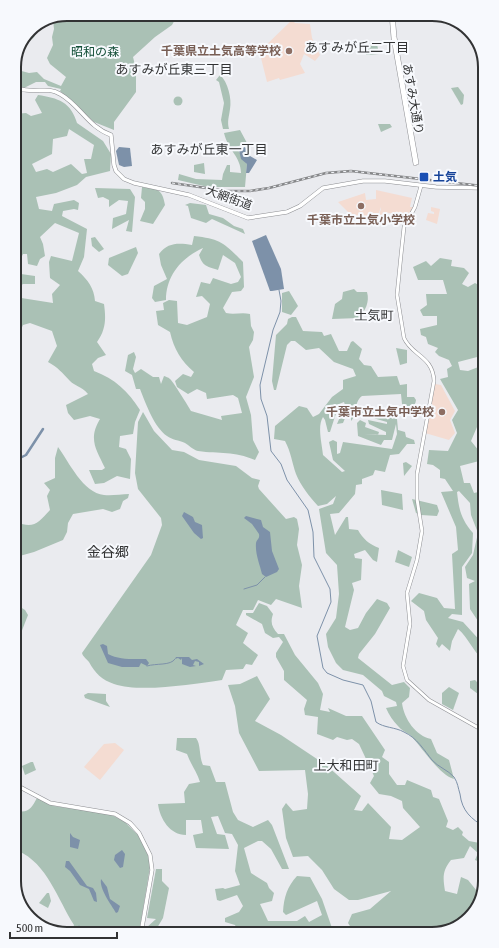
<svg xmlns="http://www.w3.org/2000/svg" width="499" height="948" font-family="'Asap Condensed','Noto Sans JP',sans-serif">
<rect width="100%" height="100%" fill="#eaebef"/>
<g fill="#f4dcd2">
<path d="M292 20 295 23 310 24 312 38 320 55 315 61 304 54 300 64 305 73 280 80 279 78 267 82 261 58 257 54Z"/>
<path d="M376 190 412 198 410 207H413L409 215 388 213V220L378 218 381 209V207L377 218 356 220 338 202 365 193 366 200 376 199 379 203 376 199Z"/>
<path d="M431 207 440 209 437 224 426 220 428 213 434 214V212L431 211Z"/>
<path d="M435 384 441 385 455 411 450 420 455 433 449 440 425 433Z"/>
<path d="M115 743 124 750 100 780 84 767 104 744Z"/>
</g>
<g fill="#aac1b5" fill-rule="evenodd">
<path d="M67 14H178L172 25 155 37 133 57 136 69V92L114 122V130L94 122 60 91 61 89 48 86 45 82H36L14 93V69L29 73 37 72 44 79 61 86 66 77 50 64 47 58 53 45 52 37 54 29 53 20H52Z"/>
<path d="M439 15 461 23 460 27 438 19Z"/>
<path d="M41 25C35 33 36 41 24 42L30 29Z"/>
<path d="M377 44 379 54 366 55 368 45Z"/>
<path d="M220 75C228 82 232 99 230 109 229 117 227 121 229 129H223L221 120 224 103 219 82 216 80Z"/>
<path d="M458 87 464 95 463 104 461 105 451 88Z"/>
<path d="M38 95C58 98 71 102 77 123L103 141 111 154 110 171 86 177 77 185 56 193 36 197 39 209 52 211 54 204 74 200 79 203 78 210 74 209 63 211 62 216 87 229 84 257 78 271C88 280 94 288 95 301L104 304C106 319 106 329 97 342L106 355 98 358 92 364 94 371C115 379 128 391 140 410L135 422 133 434 120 436 119 447 126 449 131 459 130 479 117 476 104 483 95 484 89 470H102L105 468C96 449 88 439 100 419L90 416 74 420 68 413 66 405 88 394C81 386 75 386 70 381 61 372 59 368 48 362L57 346 52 331 30 323 23 325 18 336 17 345H15V297L53 303 52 294 60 285 50 278 49 262 51 256 72 261 79 233 55 223 40 237 43 244 45 256 40 259 37 266 28 264 27 254H23L20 260 22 265 21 274 35 276V284H23L15 290 14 114 26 113 31 116 42 113 35 100ZM69 129 94 145 91 159H84L87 173 82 174 71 164 53 172 47 169 36 172 32 164 52 154 53 139 67 136Z"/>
<circle cx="178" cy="101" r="4.5"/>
<path d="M378 124H390L392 127 381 132Z"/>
<path d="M240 130 247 143 236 147 247 164 245 187H208L178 180 179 174 196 179 222 180 223 174 227 165H230V172L241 173C241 157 228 150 224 133Z"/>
<path d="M204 163 205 174 194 172V165Z"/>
<path d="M142 187C158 190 162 188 165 205L153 224 140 221 145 209V202L141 198Z"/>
<path d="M95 188 130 189 135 197 132 232 126 231 129 220 112 229 113 218 126 214 128 201 119 200 109 207V200L103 197 98 198Z"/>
<path d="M190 203 206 205 209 214 223 218 234 226 243 229 245 234 212 219 206 223 191 218 188 206 185 205Z"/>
<path d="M194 236C221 239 224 243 243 262L244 287 241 291 232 292 223 308 226 313C235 315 241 312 250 314L251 326 254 332 253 340 249 347 254 377 246 397 251 415 253 440 259 452 255 460C234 451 220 454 198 451 193 450 189 445 185 443 179 440 172 440 167 436 154 427 146 404 140 389H136L132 375 125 371 128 355 134 352 136 357 133 369 135 373 141 369 153 377H159L161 384 164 376C166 377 168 377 170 379 172 380 189 407 191 411L222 420 221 416 242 413 238 398 233 395 207 399 206 393 197 389 188 394 177 387 175 381 183 374 191 377 194 372C181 361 174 349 170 332L158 325 156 311 164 310 163 303 169 300 177 301 178 323 187 325 207 317 210 304 202 296 196 297 201 282 210 284 213 278 231 284 238 282 241 277 235 263 223 255 218 270C207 266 203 267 199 255L203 248C181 258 166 276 166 300L155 302 152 298 154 286 167 279 161 265 159 254C168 242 179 243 192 245Z"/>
<path d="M95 237 104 249 99 252 92 246 91 238Z"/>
<path d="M136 247 138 253 128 274 122 276 108 265 109 258Z"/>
<path d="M440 258 452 260 451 266 464 268 469 273 462 284 468 287 475 283 482 287V361L481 356 458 362 460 370 468 371 481 366 482 361 483 421 477 423V427L471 441 483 456V460L460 466 464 483H470L474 493 483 491V500H477L483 529 484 630 470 609 469 584 475 581 467 578 465 567 473 555 478 533 471 515 470 503 459 491 457 492C459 510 461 519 473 533L472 553 462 567V615L452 614 448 618 463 622 484 645V660C472 651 469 638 458 629L452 641 450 651 442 644 439 648 436 644 438 638 426 620 424 611 411 601 419 593 437 598 444 608 455 609 452 554 458 550 456 527 441 492 453 491 445 479 440 478V470L433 465 427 464 429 450 448 451 457 433 452 420 458 410 440 379 448 377 447 369 452 366 449 360 439 356 435 352 438 348 428 344 426 337 421 335 420 329 437 325V316H423L420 310 427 305 426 294H447L443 280H418L413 267 426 261 431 266Z"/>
<path d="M354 289 357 292H367C370 302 365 311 359 318L332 319 335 304 342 299 343 292Z"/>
<path d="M289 291 298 306 291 315 282 312V293Z"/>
<path d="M292 317H296L303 331 322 332 324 336 331 334 339 351H347L351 342 353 341 362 349 359 359 364 365 371 366 378 377 397 376 400 385 407 384V397H414L416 400C415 408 410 410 403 414L401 394 362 396C353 403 358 414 351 421V404L343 423 337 424 345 405 344 402 339 404 330 432H328L325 420 323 417C317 426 322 444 323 455L342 472 345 471 333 460 329 442 333 440 337 442V454L340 453 343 442 392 449 397 434 396 424 392 440H384L381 445 358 436 357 423 360 420 366 423 365 427 379 432 378 435 364 434 386 435V432L369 424 368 420 387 424V422L359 414 362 409 397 419 398 430 405 432 406 437 414 440 415 444H407L399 454 390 455 385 472 375 470 373 475 362 479V484L356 485 355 494 339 513 330 514 335 535 346 517H348L349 529 358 530C363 539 369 544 379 548L377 562 373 560 365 550 354 554 355 558 362 559 361 580 352 583 354 590 345 627 350 630 358 628 366 613 377 599 387 603 390 608 375 634 359 654 358 658 392 685 404 682 410 688 409 697 402 703C404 719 416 736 431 739L437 753 449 760 454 779C439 775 422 747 410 735 406 732 401 730 398 726 393 721 389 715 386 708L397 706 396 702 384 696 382 691 363 675 343 670 336 663 328 647 326 634 336 618 339 594 337 565 326 553 319 509 333 504 336 496 327 504 318 506C309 496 301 486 296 474 292 463 291 452 285 441L274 439 275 426 299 406 307 408 313 417 319 414 332 397 343 389V380L356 376 353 369 334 362 319 348 306 350 295 341H291L287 345 276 390H274L272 381 276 335 287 324 288 319Z"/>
<path d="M396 348 407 350V363L400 365Z"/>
<path d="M143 412 154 431 172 450 184 452 199 460 236 466 252 478 260 480 258 486 259 489 286 519 294 517 297 519 299 529 297 545 302 565 299 586 302 608 276 599 271 605 258 600 253 610H243L236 625 248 633 243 643 258 655 252 665 246 664 243 669 226 670 222 680C193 684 141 693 114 684 102 680 95 673 89 662 87 659 83 657 82 653L151 555 162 525 161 518 138 489 135 473 138 422Z"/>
<path d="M58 447C69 462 83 493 104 495 112 496 121 494 129 494L128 498 123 501 120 509 112 512 103 509 73 514 68 523 67 532 63 540 34 552 16 557V522C34 529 38 523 50 510L47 496 50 490 44 483 55 478V458Z"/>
<path d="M406 462 412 466 404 476 403 463Z"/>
<path d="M381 490 402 494 403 510 382 505Z"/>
<path d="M412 499 437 505 439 511 437 516 421 515 416 513Z"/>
<path d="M398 550 412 557 409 567 395 562Z"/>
<path d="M259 603 267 606 273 614C270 623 272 627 278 634H284L295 655 318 683 323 694 320 710 330 712 328 708 346 716H362L385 750 382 757 389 762V774L397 785H405L407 780 431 790 433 797 439 799 448 821 446 827 453 830 458 827 463 832 462 835 469 841 485 844V864L475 860 478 853 470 846 464 858 451 860C442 871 443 878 445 891L457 894 461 877 468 880 481 896 476 910 453 930 353 931 348 923 352 914 370 909 391 891 358 900H349L334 889 322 870 308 856 293 857 286 838 282 809 286 803 293 811 307 809 308 794 305 770 259 771 239 733 235 706 228 685 240 684 257 676 270 699 255 721 281 735 326 765 361 796 354 810 362 811 368 803 391 827 389 839 402 840 420 827 403 808 402 801 391 796 379 794 370 783 374 776 359 744 352 739 347 740 337 737 333 740 317 734 318 717 305 715 304 709 307 700 284 680V671L276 657V653L283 642 279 637 273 638 265 633 262 624 246 615V613H253Z"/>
<path d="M17 605 25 610 28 615 21 633H17Z"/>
<path d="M484 671V704L478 701V694L470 688V681L475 680 478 683Z"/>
<path d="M449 687 459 693 453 710 442 704V693Z"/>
<path d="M88 693 106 694V701L110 707 85 698 84 695Z"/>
<path d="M177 738H196C201 744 199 757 203 765L210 766 216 782H225L233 812 238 820 253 827 268 820 272 825 289 869H282L271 849 262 841H258L244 848 251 873 267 883 269 888 274 893 272 901 260 904 268 921H297L305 916 309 922 322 915 317 901 286 915 283 912C284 897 287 887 297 876L310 877 322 899 333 931 243 932 238 931 235 925 225 922V918L239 912 243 906 237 895 220 901 217 900 215 889 223 888 225 889 240 885 235 871 238 845 232 834 225 833 218 816 211 817 217 834 225 835 229 849 196 848 193 835 203 833 201 820H186V835C170 835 160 819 158 804L185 803 184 792 189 784 200 782C197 772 191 765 187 754L176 750Z"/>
<path d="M31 762H33L36 770 25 775 22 766Z"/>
<path d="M37 798 54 806 110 814 125 822 140 837 148 855 150 867 139 933 74 934 72 931 74 925C58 900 47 863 18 851V811C29 813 32 807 37 798Z"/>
<path d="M156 869H162V881L169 888 163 918 154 933H144L146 928 156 919 147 918Z"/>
<path d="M47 893H49L51 901 48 908 39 903Z"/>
</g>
<g fill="#7d91a9">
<path d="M119 147 130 148 132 166 124 167 119 165 116 151Z"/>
<path d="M245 147 250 156 257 160 249 173H246L247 164 241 159 239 150Z"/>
<path d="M266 235 281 269 284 289 272 291H270L252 241Z"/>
<path d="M184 512 193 517 195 522 202 525 203 538 201 539 194 533 182 516Z"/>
<path d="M246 516 261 520 263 527 270 532 272 551 279 569 277 572 266 577 262 574C260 565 255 554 256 543 257 539 260 539 259 534L252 524 244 518Z"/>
<path d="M103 644 107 646 108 654C119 660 133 659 146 659L149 663 147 666 141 663 139 667H122L108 663 100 645Z"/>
<path d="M176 657H189L192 660 197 659 204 664 199 666V662L195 661 193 665 196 666 190 667 182 664V658L181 660 178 658 175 659Z"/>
<path d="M70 833 73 837 80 840 78 849 70 847Z"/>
<path d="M122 850 125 854 123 867 120 868 114 860 115 855Z"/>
<path d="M66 861H69L87 886 93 888 96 893 97 902 94 901 89 889 80 885 70 871 65 867Z"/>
<path d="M101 879 107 887 110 899 120 906 118 912 116 913C111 904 99 889 101 879Z"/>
<path d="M109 927 117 928 118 933H103V931Z"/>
</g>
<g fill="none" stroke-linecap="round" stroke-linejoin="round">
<g stroke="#7d91a9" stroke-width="1">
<path d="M279 290 281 301 280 312 273 330 260 385 261 399 267 416 271 451 281 464 287 480 308 510 313 532 314 557 330 589 331 602 317 636 323 668 327 673 343 680 363 685 371 701 376 722C384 728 395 727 404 732 417 738 424 750 432 760 438 767 448 770 454 777 458 783 458 788 460 794 462 811 471 819 485 827"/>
<path d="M244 589 257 585 265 577"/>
<path d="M147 666C156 663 171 666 175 659"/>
<path d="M75 933 79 928V926"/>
</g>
<path stroke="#7d91a9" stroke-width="2.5" d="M16 460 26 455 43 429"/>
<g stroke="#8d8e92" stroke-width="4">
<g id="secondary">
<path d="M391 14 393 38 415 164"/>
<path d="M393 14 395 37 417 163"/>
<path d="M421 186 415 207 404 227 401 255 397 295 404 338C412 356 433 356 434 381L417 474V499L422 531 417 560 407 593 410 624 403 666 407 680 429 700 484 731"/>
</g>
</g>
<g stroke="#8d8e92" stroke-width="4.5">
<g id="primary">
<path d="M14 87C18 88 22 90 26 90 38 92 49 87 60 94 80 105 88 127 111 135L114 165 116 171 124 179 134 183 189 195 248 218 287 212 300 206 323 188 363 181H385L436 187 482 188"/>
<path d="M18 786 50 803 115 814 130 823 139 833 150 855 152 870 141 933"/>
</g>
</g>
<use href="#secondary" stroke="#fff" stroke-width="3"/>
<use href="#primary" stroke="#fff" stroke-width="3.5"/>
<g stroke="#87888a" stroke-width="2.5">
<path id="rail" d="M172 183 227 191H250L269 188 326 173 351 171 482 186"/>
</g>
<use href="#rail" stroke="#f7f9fd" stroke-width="1" stroke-dasharray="3" stroke-linecap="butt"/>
</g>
<g fill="#8d6e63" stroke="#f7f9fd" stroke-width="1.5">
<circle cx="289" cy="51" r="4"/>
<circle cx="361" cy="206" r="4"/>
<circle cx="442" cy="412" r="4"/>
</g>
<rect fill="#1a4fb4" stroke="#f7f9fd" stroke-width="1.5" x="419" y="172" width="10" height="10" rx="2"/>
<g text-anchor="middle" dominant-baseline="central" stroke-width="4" stroke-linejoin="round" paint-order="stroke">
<g font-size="12" font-weight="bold" fill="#785e54" stroke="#f7f9fd" text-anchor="end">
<text x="281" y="51">千葉県立土気高等学校</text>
<text x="361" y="220" text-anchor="middle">千葉市立土気小学校</text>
<text x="434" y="412">千葉市立土気中学校</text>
</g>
<g font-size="12" fill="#124e37" stroke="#f7f9fd">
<text x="95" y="52">昭和の森</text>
</g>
<g font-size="12" fill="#323334" stroke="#f7f9fd">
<text transform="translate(413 99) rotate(80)">あすみ大通り</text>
<text transform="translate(229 198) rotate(20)">大網街道</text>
</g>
<g font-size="12" font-weight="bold" fill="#164399" stroke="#f7f9fd" text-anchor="start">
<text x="433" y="177">土気</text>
</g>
<g font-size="13" fill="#323334" stroke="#f7f9fd">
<text x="357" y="47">あすみが丘二丁目</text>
<text x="174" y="69">あすみが丘東三丁目</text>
<text x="209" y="149">あすみが丘東一丁目</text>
<text x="374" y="315">土気町</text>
<text x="346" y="765">上大和田町</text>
</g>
<g font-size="14" fill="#323334" stroke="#f7f9fd">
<text x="108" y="552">金谷郷</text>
</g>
</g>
<path d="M0 0H499V948H0ZM67 21H432A46 46 0 0 1 478 67V881A46 46 0 0 1 432 927H67A46 46 0 0 1 21 881V67A46 46 0 0 1 67 21Z" fill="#f7f9fd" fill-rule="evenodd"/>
<path fill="none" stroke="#323334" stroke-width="2" d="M67 21H432A46 46 0 0 1 478 67V881A46 46 0 0 1 432 927H67A46 46 0 0 1 21 881V67A46 46 0 0 1 67 21Z"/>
<path d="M10 932v6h107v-6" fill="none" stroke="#323334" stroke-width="2"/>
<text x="16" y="932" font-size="12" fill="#323334" stroke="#f7f9fd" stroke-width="3" paint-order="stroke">500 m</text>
</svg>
